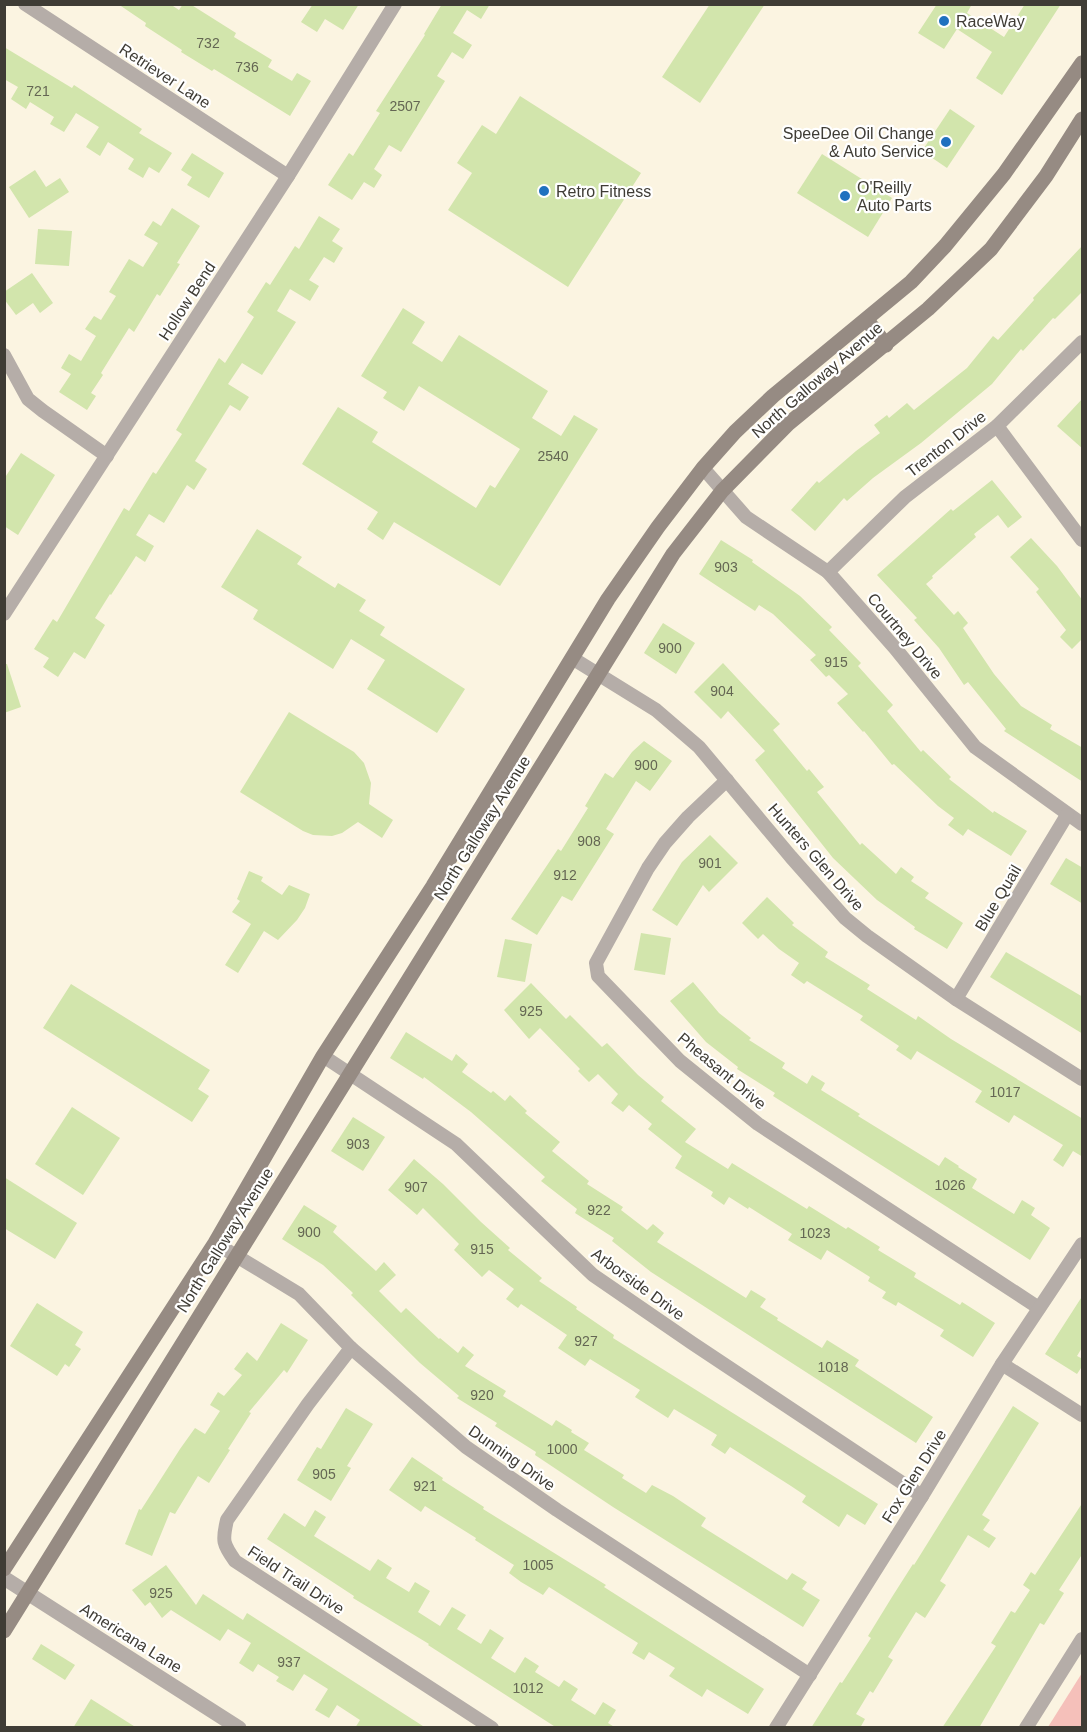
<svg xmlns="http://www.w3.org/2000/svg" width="1087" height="1732" font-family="Arial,sans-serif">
<rect width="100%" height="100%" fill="#fbf4e1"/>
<path fill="#f5c0ba" d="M1082 1673V1727H1048Z"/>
<g fill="#d2e5ac">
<path d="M118 4H170L179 10 183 4H190L236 33 234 37 272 60 268 67 292 81 297 73 311 81 290 116 214 69 212 71 181 52 182 50 145 26 146 23Z"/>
<path d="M313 4H359L343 30 325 19 317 32 301 22Z"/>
<path d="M442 4H490L481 19 467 10 453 33 472 45 463 59 452 52 437 76 445 81 401 152 389 145 374 169 382 175 374 188 364 182 352 200 328 185 349 153 353 156 380 113 376 111 425 35 424 34Z"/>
<path d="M710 4H765L700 103 662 77Z"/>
<path d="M937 4H972L967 13 1004 37 1025 4H1061L1002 95 976 78 992 52 957 29 944 49 918 33Z"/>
<path d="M4 47 72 88 74 85 142 129 139 133 172 153 159 173 149 167 143 178 128 169 134 159 108 142 100 156 86 147 99 127 76 113 64 132 50 124 54 117 30 102 26 109 11 99 18 87 4 79Z"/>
<path d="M520 96 641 173 568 287 448 210 472 173 457 163 482 125 496 134Z"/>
<path d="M950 109 975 126 947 168 922 151Z"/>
<path d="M192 153 224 173 209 198 187 185 192 177 181 170Z"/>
<path d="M822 154 892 198 868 237 797 193Z"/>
<path d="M35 170 46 187 60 178 69 192 29 218 9 187Z"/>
<path d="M172 208 200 226 177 263 180 264 160 296 157 294 134 332 129 328 101 373 103 375 91 393 96 396 87 410 59 392 71 374 61 368 69 354 81 361 96 336 85 329 94 316 101 320 116 296 109 292 129 259 143 267 158 243 144 235 153 221 161 226Z"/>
<path d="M319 216 340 229 332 241 343 248 334 263 324 257 309 280 319 286 310 301 290 289 277 311 296 322 262 375 242 363 228 384 249 397 240 411 230 405 195 461 207 469 194 490 187 485 164 523 149 514 136 535 154 546 145 562 136 556 111 595 110 594 95 618 105 625 85 659 74 652 58 677 43 667 49 658 34 649 53 619 57 622 124 508 129 511 153 472 156 474 182 434 176 430 219 358 225 363 254 317 247 312 266 282 270 285 295 246 299 249Z"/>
<path d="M38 229 72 231 69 266 35 264Z"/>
<path d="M1083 245V291L1055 319 1053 318 1023 351 1021 349 992 384 921 443 873 478 847 501 844 498 815 531 791 510 817 481 819 483 856 451 880 433 874 425 887 415 889 418 907 403 914 410 967 368 993 336 998 340 1034 300 1033 298Z"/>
<path d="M32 273 53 303 40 313 33 303 16 315 4 299V292Z"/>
<path d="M403 308 425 322 412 343 442 362 459 335 548 391 532 418 561 436 574 415 598 429 500 586 394 522 383 540 367 529 378 512 302 464 338 407 378 432 372 442 476 508 490 485 495 488 520 449 419 386 404 411 383 398 387 392 361 376Z"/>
<path d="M1083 398V449L1057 426Z"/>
<path d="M21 453 55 475 18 535 4 526V479Z"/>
<path d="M992 480 1022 517 1008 528 998 515 974 534 976 537 932 576 933 578 926 584 954 615 958 611 968 623 963 628 994 674 1021 706 1052 725 1050 729 1083 748V782L1004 731 1006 729 968 682 964 685 939 648 914 620 917 618 877 575 951 509 953 511Z"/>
<path d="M257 529 302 557 297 564 335 588 338 583 366 600 359 611 385 627 380 635 465 689 437 733 367 689 385 660 351 639 333 669 253 619 258 610 221 587Z"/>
<path d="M1031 538 1057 566 1083 601V638L1072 649 1060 637 1066 630 1036 592 1039 589 1010 557Z"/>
<path d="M721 540 753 560 752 562 800 596 832 627 829 630 861 663 858 666 893 705 887 711 921 752 923 750 951 777 949 779 993 813 994 811 1027 831 1011 856 968 829 963 836 948 825 954 818 938 806 894 764 892 765 864 731 863 732 837 703 848 694 829 675 826 677 810 660 816 655 773 614 759 605 755 611 699 574Z"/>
<path d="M663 623 695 643 676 674 644 653Z"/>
<path d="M723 663 780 724 773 730 807 771 809 769 824 787 817 792 860 845 862 843 896 874 901 867 914 877 911 881 929 893 925 898 963 923 947 949 914 929 915 927 877 900 833 858 755 760 765 751 728 711 721 719 694 692Z"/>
<path d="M4 664H7L21 707 4 713Z"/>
<path d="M289 712 354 752 364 763 371 783 369 804 393 820 382 838 358 822 342 833 332 836 313 835 303 831 240 792Z"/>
<path d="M644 741 672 761 650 791 636 781 606 829 614 834 572 901 562 896 537 935 511 919 558 849 561 851 588 808 585 806 605 773 613 778 632 752Z"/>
<path d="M710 835 738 863 709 892 703 885 677 926 652 910 682 862Z"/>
<path d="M1066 858 1083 868V904L1050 884Z"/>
<path d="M249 871 263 877 261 881 282 895 289 885 310 894 305 908 297 920 278 940 264 931 238 973 225 965 251 924 232 912 240 901 237 899Z"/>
<path d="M767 897 794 923 792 925 828 952 825 957 870 985 867 989 916 1020 918 1016 951 1039 1083 1119V1157L1073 1151 1063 1167 1053 1160 1063 1145 1014 1115 1009 1123 975 1102 982 1091 917 1051 911 1060 896 1050 899 1046 860 1020 863 1016 807 981 804 984 791 975 799 963 779 949 763 934 758 939 742 923Z"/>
<path d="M641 933 671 938 665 975 634 970Z"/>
<path d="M505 939 532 944 525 982 497 977Z"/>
<path d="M1006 952 1083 997V1034L990 977Z"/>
<path d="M693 982 719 1013 751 1038 749 1040 785 1063 782 1068 807 1084 812 1075 825 1083 821 1090 860 1114 858 1116 939 1166 945 1157 959 1166 958 1167 977 1179 972 1188 1014 1214 1022 1200 1035 1208 1031 1215 1050 1228 1030 1260 773 1096 775 1093 737 1069 738 1067 706 1042 670 1001Z"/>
<path d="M531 983 566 1019 570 1015 602 1047 607 1043 638 1075 664 1097 661 1101 696 1129 685 1142 728 1169 732 1163 807 1209 809 1206 846 1229 848 1227 880 1247 878 1250 916 1273 914 1277 960 1305 962 1302 995 1323 973 1357 940 1336 944 1330 898 1302 896 1306 882 1298 886 1292 868 1281 870 1277 827 1250 821 1260 788 1240 792 1234 749 1207 748 1209 729 1197 724 1205 711 1196 713 1192 675 1168 682 1156 648 1129 652 1124 629 1105 623 1112 611 1103 618 1094 598 1074 589 1082 578 1071 580 1069 540 1028 529 1039 504 1010Z"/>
<path d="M71 984 210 1070 198 1089 209 1096 192 1122 43 1028Z"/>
<path d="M406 1032 452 1061 456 1054 468 1064 462 1072 491 1093 493 1091 505 1101 510 1095 527 1111 525 1113 560 1142 552 1151 589 1181 587 1184 623 1207 621 1210 647 1230 653 1224 664 1233 657 1242 746 1298 751 1290 766 1299 760 1307 778 1318 777 1320 822 1348 827 1340 859 1360 855 1366 933 1417 916 1443 651 1272 612 1241 614 1238 575 1213 577 1209 541 1181 545 1177 471 1112 424 1077 423 1079 390 1058Z"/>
<path d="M72 1107 120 1138 83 1195 35 1164Z"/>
<path d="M353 1117 385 1137 363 1171 331 1151Z"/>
<path d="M414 1159 443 1184 481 1222 510 1248 508 1250 542 1278 539 1281 577 1307 576 1309 614 1335 613 1338 878 1504 865 1525 847 1514 839 1527 802 1502 806 1496 791 1486 730 1447 725 1454 711 1445 717 1435 674 1409 668 1418 635 1397 640 1390 590 1359 585 1366 558 1348 567 1335 521 1304 518 1308 506 1299 514 1289 489 1270 482 1277 454 1250 459 1244 423 1208 417 1215 388 1190Z"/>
<path d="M4 1177 77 1223 55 1259 4 1228Z"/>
<path d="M304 1205 337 1226 333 1232 376 1271 384 1262 396 1275 379 1291 401 1313 406 1308 439 1339 440 1338 458 1353 463 1346 474 1355 465 1366 506 1391 503 1396 552 1426 556 1420 572 1430 571 1432 589 1443 584 1450 624 1475 622 1478 646 1493 652 1485 673 1496 706 1518 701 1526 787 1580 792 1573 807 1582 802 1589 820 1600 803 1627 613 1507 535 1455 536 1452 495 1426 497 1423 457 1398 459 1396 420 1363 351 1295 353 1293 323 1265 282 1239Z"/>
<path d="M1083 1295V1346L1077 1356 1083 1359V1365L1077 1374 1045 1354Z"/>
<path d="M37 1303 83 1332 75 1345 81 1349 69 1367 65 1364 57 1376 10 1346Z"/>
<path d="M281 1323 308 1340 287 1373 284 1370 249 1412 251 1413 228 1449 230 1450 209 1483 198 1476 175 1514 170 1512 152 1556 125 1544 139 1509 141 1510 180 1449 195 1428 205 1434 220 1411 210 1405 218 1392 224 1396 242 1375 234 1369 247 1352 257 1361Z"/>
<path d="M1013 1406 1039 1423 982 1515 990 1520 983 1530 996 1538 989 1548 968 1535 940 1581 946 1585 925 1618 916 1612 888 1657 893 1660 873 1693 870 1691 856 1714 865 1719 860 1728H811L840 1682 842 1683 871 1638 868 1636 892 1597 913 1564 914 1565Z"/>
<path d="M346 1408 373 1424 347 1466 351 1468 331 1501 297 1480 317 1447 321 1449Z"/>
<path d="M412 1457 443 1478 442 1480 484 1507 483 1509 606 1585 604 1587 764 1689 748 1714 707 1689 702 1697 669 1676 675 1668 649 1652 644 1660 632 1653 638 1643 549 1587 543 1595 521 1582 509 1573 514 1565 475 1540 476 1538 425 1506 421 1512 389 1490Z"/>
<path d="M1083 1502V1553L1059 1590 1064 1593 1044 1625 1040 1623 979 1728H942L996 1646 991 1643 1011 1611 1015 1613 1030 1590 1023 1585 1031 1572 1035 1575Z"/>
<path d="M315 1510 326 1517 314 1536 370 1571 378 1559 392 1568 386 1578 409 1592 415 1582 430 1591 418 1612 440 1626 452 1607 466 1615 457 1629 481 1644 490 1629 504 1638 491 1658 515 1673 525 1657 539 1666 535 1672 559 1687 564 1680 578 1689 571 1700 595 1715 603 1702 616 1710 608 1723 616 1728H557L428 1645 429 1644 353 1598 354 1596 267 1539 284 1513 305 1527Z"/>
<path d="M166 1565 196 1605 203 1594 243 1620 247 1613 426 1728H355L360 1720 337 1705 329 1718 315 1710 328 1689 304 1674 293 1691 276 1681 279 1677 258 1664 253 1672 239 1663 251 1643 228 1629 220 1641 171 1610 162 1618 150 1602 145 1606 132 1590Z"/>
<path d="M41 1644 75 1665 65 1680 32 1659Z"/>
<path d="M91 1699 137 1728H73Z"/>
</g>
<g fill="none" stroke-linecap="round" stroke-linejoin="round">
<g stroke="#b5ada8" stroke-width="14">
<path d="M25 4 288 176"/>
<path d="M4 355 28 399 43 411 107 456"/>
<path d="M997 426 1082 540"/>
<path d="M703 468 746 517 828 572 895 648 975 747 1082 824"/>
<path d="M828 572 905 497 997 426 1082 342"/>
<path d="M4 614 288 176 395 4"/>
<path d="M572 658 656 710 699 747 791 857 845 918 867 936 956 999 1082 1079"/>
<path d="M727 780 688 817 665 843 648 868 596 963 598 976 680 1061 758 1124 1039 1308"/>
<path d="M956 999 1067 815"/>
<path d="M323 1056 456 1144 593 1275 692 1343 922 1496"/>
<path d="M215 1243 299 1294 351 1348 466 1447 557 1510 810 1675"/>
<path d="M351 1348 308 1404 227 1520C222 1541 223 1544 235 1561L492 1728"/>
<path d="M1002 1364 1082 1415"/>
<path d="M776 1728 922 1496 1002 1364 1082 1244"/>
<path d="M1026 1728 1082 1639"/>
</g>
<path stroke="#b5ada8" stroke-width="15" d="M4 1578 239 1728"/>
<g stroke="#968b83" stroke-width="15">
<path d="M867 320 886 345"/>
<path d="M4 1569 215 1243 323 1056 433 886 608 599 658 527 703 468 735 432 773 396 911 282 945 246 1004 174 1082 63"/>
<path d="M4 1631 673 554 722 491 788 424 928 309 991 249 1046 176 1082 119"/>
</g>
</g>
<g fill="#1f71bf" stroke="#fff" stroke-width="2">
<circle cx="944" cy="21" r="6"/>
<circle cx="946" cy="142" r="6"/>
<circle cx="544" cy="191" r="6"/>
<circle cx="845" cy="196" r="6"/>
</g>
<g text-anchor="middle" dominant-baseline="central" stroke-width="4.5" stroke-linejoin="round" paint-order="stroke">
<g font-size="14" fill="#646653">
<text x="208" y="43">732</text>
<text x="247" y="67">736</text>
<text x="38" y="91">721</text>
<text x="405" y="106">2507</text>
<text x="553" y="456">2540</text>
<text x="726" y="567">903</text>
<text x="670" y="648">900</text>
<text x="836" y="662">915</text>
<text x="722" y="691">904</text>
<text x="646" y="765">900</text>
<text x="589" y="841">908</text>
<text x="710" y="863">901</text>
<text x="565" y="875">912</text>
<text x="531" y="1011">925</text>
<text x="1005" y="1092">1017</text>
<text x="358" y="1144">903</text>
<text x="950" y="1185">1026</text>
<text x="416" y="1187">907</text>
<text x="599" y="1210">922</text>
<text x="309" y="1232">900</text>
<text x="815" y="1233">1023</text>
<text x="482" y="1249">915</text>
<text x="586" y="1341">927</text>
<text x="833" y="1367">1018</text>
<text x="482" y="1395">920</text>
<text x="562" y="1449">1000</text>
<text x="324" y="1474">905</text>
<text x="425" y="1486">921</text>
<text x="538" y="1565">1005</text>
<text x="161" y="1593">925</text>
<text x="289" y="1662">937</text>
<text x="528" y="1688">1012</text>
</g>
<g font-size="16" fill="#3f3c35" stroke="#fff" text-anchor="start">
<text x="956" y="21">RaceWay</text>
<text x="934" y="133" text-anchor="end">SpeeDee Oil Change<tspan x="934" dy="18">&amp; Auto Service</tspan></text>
<text x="857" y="187">O'Reilly<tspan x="857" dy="18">Auto Parts</tspan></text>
<text x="556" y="191">Retro Fitness</text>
</g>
<g font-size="16" fill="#3f3c35" stroke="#fff">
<text transform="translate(165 76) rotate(33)">Retriever Lane</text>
<text transform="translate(187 301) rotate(-57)">Hollow Bend</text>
<text transform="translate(817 380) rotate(-41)">North Galloway Avenue</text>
<text transform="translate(946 444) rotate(-38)">Trenton Drive</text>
<text transform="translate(905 636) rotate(50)">Courtney Drive</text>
<text transform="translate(482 828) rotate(-58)">North Galloway Avenue</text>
<text transform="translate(816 857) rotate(49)">Hunters Glen Drive</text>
<text transform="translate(998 898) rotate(-59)">Blue Quail</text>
<text transform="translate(722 1071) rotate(40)">Pheasant Drive</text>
<text transform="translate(225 1240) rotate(-58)">North Galloway Avenue</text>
<text transform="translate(638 1284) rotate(36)">Arborside Drive</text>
<text transform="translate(512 1458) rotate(35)">Dunning Drive</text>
<text transform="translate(914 1476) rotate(-58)">Fox Glen Drive</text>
<text transform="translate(296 1580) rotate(33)">Field Trail Drive</text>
<text transform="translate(131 1638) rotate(32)">Americana Lane</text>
</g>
</g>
<rect width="1087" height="1732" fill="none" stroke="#3f3c35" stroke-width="12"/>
</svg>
